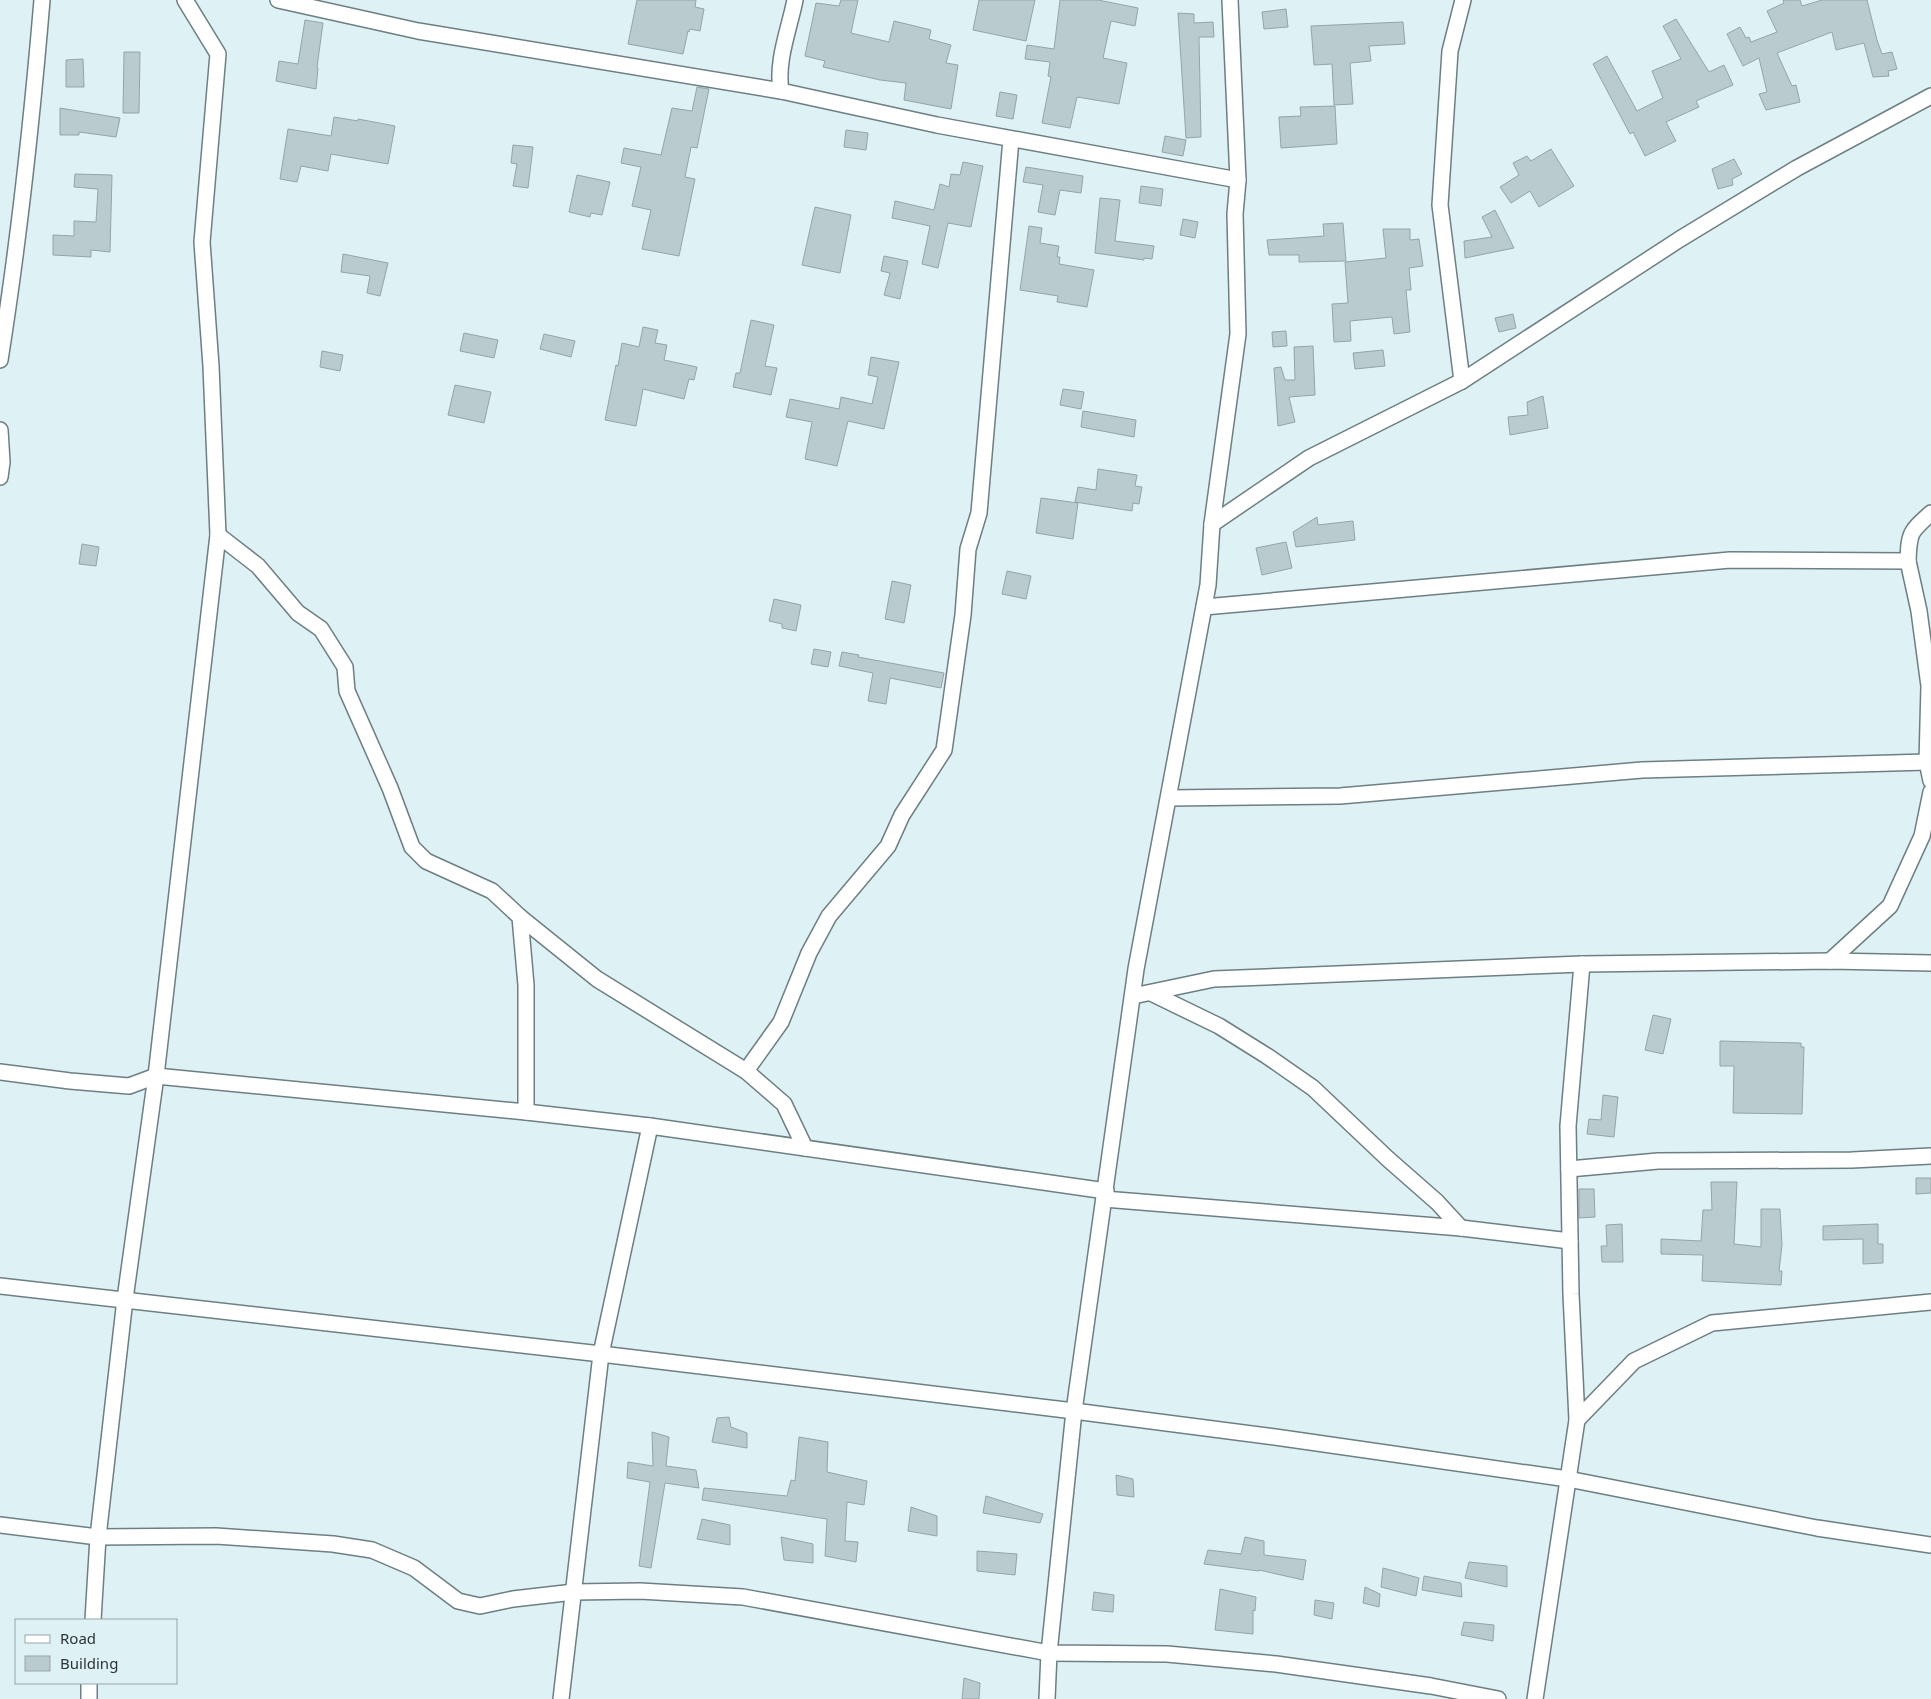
<svg xmlns="http://www.w3.org/2000/svg" width="1931" height="1699" font-family="'Noto Sans',sans-serif">
<rect width="100%" height="100%" fill="#def1f5"/>
<g fill="#b9cbcf" stroke="#93a5a9">
<path d="M637 0H696L695 7 704 9 700 31 690 29 689 32 688 31 683 54 628 44Z"/>
<path d="M841 0H858L851 33 889 42 894 21 931 30 929 39 951 45 946 63 958 65 951 109 904 100 906 83 880 80 823 67 825 61 805 56 816 3 839 6Z"/>
<path d="M979 0H1035L1026 41 973 30Z"/>
<path d="M1060 0H1098L1138 8 1135 26 1111 21 1103 58 1127 63 1119 104 1077 97 1070 128 1042 123 1051 77 1048 76 1050 62 1025 59 1027 45 1054 49Z"/>
<path d="M1783 0H1800L1802 6 1822 0H1867L1877 40 1882 54 1892 52 1897 69 1888 71 1889 76 1873 77 1864 43 1836 50 1832 32 1777 53 1792 86 1796 85 1800 102 1766 110 1759 94 1767 92 1759 58 1743 66 1727 34 1740 27 1746 38 1749 37 1751 42 1777 32 1767 11 1784 3Z"/>
<path d="M1286 9 1288 27 1264 29 1262 12Z"/>
<path d="M1178 13 1194 14V23L1213 22 1214 37H1199L1201 137 1186 138Z"/>
<path d="M1676 19 1709 72 1724 65 1733 85 1696 101 1699 107 1666 122 1676 141 1645 156 1633 132 1630 134 1593 64 1607 56 1637 111 1663 98 1652 71 1681 59 1663 26Z"/>
<path d="M305 20 323 23 317 67 318 68 316 89 276 81 279 61 298 64Z"/>
<path d="M1403 22 1405 44 1369 46 1371 61 1350 63 1353 104 1334 105 1332 64 1314 65 1311 26Z"/>
<path d="M124 52H140L139 113H123Z"/>
<path d="M83 59 84 87H66V60Z"/>
<path d="M697 87 709 89 697 148 691 147 685 177 695 179 679 256 642 249 651 210 632 206 641 167 621 163 624 148 661 155 672 108 692 111Z"/>
<path d="M1000 92 1017 95 1013 119 996 116Z"/>
<path d="M1335 106 1337 144 1281 148 1279 117 1301 116 1300 107Z"/>
<path d="M60 108 120 118 116 137 79 132V135H60Z"/>
<path d="M334 117 358 121V119L395 126 388 164 331 154 328 171 301 166 297 182 280 179 288 129 331 136Z"/>
<path d="M846 130 868 133 866 150 844 147Z"/>
<path d="M1165 136 1186 140 1183 156 1162 152Z"/>
<path d="M513 145 533 147 528 188 513 186 517 164 511 163Z"/>
<path d="M1551 149 1574 186 1539 207 1530 191 1511 203 1500 187 1519 175 1513 163 1527 156 1531 161Z"/>
<path d="M1734 159 1742 174 1732 179 1733 185 1718 189 1712 169Z"/>
<path d="M963 162 983 166 971 227 948 223 938 268 922 264 930 226 892 218 895 201 934 210 940 184 949 187 951 174 960 175Z"/>
<path d="M1026 167 1083 176 1081 193 1060 190 1055 215 1038 212 1043 185 1023 182Z"/>
<path d="M75 174 112 175 110 252 91 250V257L53 255V235L74 236V221L96 222 98 189 74 187Z"/>
<path d="M577 175 610 182 602 215 591 213 590 217 569 212Z"/>
<path d="M1141 186 1163 189 1161 206 1139 203Z"/>
<path d="M1100 198 1120 200 1115 241 1154 246 1152 259 1144 258V260L1095 253Z"/>
<path d="M815 207 851 215 840 273 802 265Z"/>
<path d="M1495 210 1514 248 1465 258 1464 241 1492 237 1482 217Z"/>
<path d="M1183 219 1198 222 1195 238 1180 235Z"/>
<path d="M1343 223 1346 261 1299 262V255H1269L1267 240 1324 236 1323 224Z"/>
<path d="M1029 226 1042 228 1040 243 1059 246 1057 257H1060L1059 264 1094 270 1087 307 1057 302 1058 296 1020 290Z"/>
<path d="M1383 229H1410V240L1419 239 1423 266 1409 268 1411 290H1406L1410 332 1394 334 1392 317 1350 321 1351 341 1334 342 1332 304 1348 303 1345 262 1386 258Z"/>
<path d="M343 254 388 263 380 296 367 293 370 276 341 272Z"/>
<path d="M884 256 908 261 900 299 884 295 890 273 881 271Z"/>
<path d="M1513 314 1516 328 1499 332 1495 318Z"/>
<path d="M751 320 774 325 765 366 777 368 771 395 733 387 736 373H740Z"/>
<path d="M643 327 658 330 655 343 667 345 664 360 697 367 694 380 689 379 684 399 643 389 636 426 605 420 616 365 618 366 622 343 639 347Z"/>
<path d="M1286 331 1287 346 1273 347 1272 332Z"/>
<path d="M464 333 498 340 494 358 460 351Z"/>
<path d="M544 334 575 341 571 357 540 349Z"/>
<path d="M1313 346 1315 395 1289 397 1295 422 1278 426 1274 368 1281 367 1285 380H1295L1294 347Z"/>
<path d="M1383 350 1385 366 1355 369 1353 353Z"/>
<path d="M322 351 343 355 340 371 320 367Z"/>
<path d="M871 357 899 362 884 429 848 421 837 466 805 459 812 422 786 417 790 399 839 409 841 397 872 404 878 377 868 375Z"/>
<path d="M455 385 491 392 484 423 448 415Z"/>
<path d="M1063 389 1084 392 1081 409 1060 405Z"/>
<path d="M1543 396 1548 428 1510 435 1508 417 1528 415 1527 402Z"/>
<path d="M1083 411 1136 420 1134 437 1081 427Z"/>
<path d="M1098 469 1137 475 1135 486 1142 487 1139 504 1133 503 1132 511 1075 502 1078 487 1096 490Z"/>
<path d="M1041 498 1078 503 1073 539 1036 533Z"/>
<path d="M1317 517 1318 525 1353 521 1355 540 1296 547 1293 532Z"/>
<path d="M1286 542 1292 568 1262 575 1256 548Z"/>
<path d="M82 544 99 547 96 566 79 564Z"/>
<path d="M1007 571 1031 576 1026 599 1002 594Z"/>
<path d="M892 581 911 585 904 623 885 619Z"/>
<path d="M774 599 801 605 796 631 782 628V624L769 621Z"/>
<path d="M814 649 831 652 828 667 811 664Z"/>
<path d="M842 652 859 655 858 657 944 673 941 688 890 678 886 704 868 701 873 673 839 666Z"/>
<path d="M1653 1015 1671 1019 1663 1054 1645 1050Z"/>
<path d="M1720 1041 1801 1043V1047H1804L1802 1114 1733 1113 1734 1066H1720Z"/>
<path d="M1603 1095 1618 1097 1614 1137 1587 1134 1589 1119 1601 1120Z"/>
<path d="M1916 1178H1931V1193L1916 1194Z"/>
<path d="M1711 1182H1737L1734 1244 1761 1247V1209H1780L1782 1245 1779 1271H1782L1781 1285 1702 1281 1703 1255 1661 1254V1239L1701 1241 1703 1210H1712Z"/>
<path d="M1579 1189H1594L1595 1217 1579 1218Z"/>
<path d="M1622 1224 1623 1262H1602L1601 1246H1607L1606 1225Z"/>
<path d="M1878 1224V1244H1883V1263L1863 1264V1239L1823 1240V1226Z"/>
<path d="M729 1417 731 1427 747 1433V1448L712 1442 717 1418Z"/>
<path d="M652 1432 669 1437 666 1466 696 1470 699 1488 665 1483 651 1568 639 1566 650 1482 627 1478 628 1462 653 1466Z"/>
<path d="M799 1437 828 1442 827 1472 867 1481 864 1505 847 1502 845 1541 858 1542 856 1562 825 1556 827 1519 702 1500 704 1488 787 1496 791 1480 795 1481Z"/>
<path d="M1116 1475 1133 1479 1134 1497 1117 1495Z"/>
<path d="M986 1496 1043 1514 1040 1523 983 1513Z"/>
<path d="M911 1507 937 1516V1536L908 1531Z"/>
<path d="M702 1519 730 1525V1545L697 1539Z"/>
<path d="M781 1537 813 1544V1563L784 1560Z"/>
<path d="M1245 1537 1264 1541V1555L1306 1560 1303 1580 1259 1570V1571L1204 1564 1208 1550 1241 1554Z"/>
<path d="M977 1551 1017 1554 1015 1575 977 1571Z"/>
<path d="M1469 1562 1507 1566V1587L1465 1578Z"/>
<path d="M1383 1568 1419 1578 1416 1596 1381 1587Z"/>
<path d="M1424 1576 1461 1583 1462 1597 1422 1590Z"/>
<path d="M1365 1587 1380 1594 1379 1607 1363 1603Z"/>
<path d="M1220 1589 1256 1597 1255 1611 1253 1610V1634L1215 1630Z"/>
<path d="M1094 1592 1114 1595 1113 1612 1092 1610Z"/>
<path d="M1315 1600 1334 1603 1332 1619 1314 1615Z"/>
<path d="M1464 1622 1494 1625 1493 1641 1461 1635Z"/>
<path d="M964 1678 980 1683 979 1699H962Z"/>
</g>
<g fill="none" stroke-linecap="round" stroke-linejoin="round">
<g stroke="#6d7f82" stroke-width="18">
<g id="street">
<path d="M278 0 418 31 781 91"/>
<path d="M795 0C789 30 776 61 781 91L937 125 1238 180"/>
<path d="M0 360C19 240 32 120 42 0"/>
<path d="M1462 381 1440 205 1450 51 1463 0"/>
<path d="M0 430 2 462 0 477"/>
<path d="M1212 524 1309 458 1462 381 1680 239 1797 168 1931 96"/>
<path d="M218 535 258 566 298 613 321 629 345 667 347 691 390 788 412 847 426 861 492 891 520 917 526 985V1112"/>
<path d="M1908 561C1909 532 1910 532 1931 513"/>
<path d="M1204 607 1730 560 1908 561 1919 611 1929 686 1927 762 1931 781"/>
<path d="M1169 798 1340 796 1642 770 1927 762"/>
<path d="M520 917 597 979 746 1071 784 1104 805 1148"/>
<path d="M1830 961 1890 906 1922 836 1931 792"/>
<path d="M1151 993 1219 1026 1267 1056 1313 1088 1388 1159 1437 1202 1461 1228"/>
<path d="M1133 996 1214 979 1582 964 1830 961 1931 963"/>
<path d="M746 1071 781 1022 809 953 829 916 888 846 902 815 944 750 963 615 968 549 979 513 1011 139"/>
<path d="M0 1072 70 1081 129 1086 156 1076 526 1112 650 1126 1106 1191"/>
<path d="M1569 1169 1658 1161 1852 1160 1931 1156"/>
<path d="M1104 1199 1461 1228 1570 1241"/>
<path d="M0 1286 601 1354 1074 1411 1275 1437 1568 1479 1817 1528 1931 1545"/>
<path d="M1577 1420 1634 1361 1712 1323 1931 1302"/>
<path d="M0 1525 98 1537 216 1536 333 1544 372 1550 414 1568 458 1601 480 1606 513 1599 574 1592 640 1591 743 1597 1049 1653 1167 1654 1276 1664 1431 1686 1498 1699"/>
<path d="M93 1620 98 1537 125 1299 156 1076 218 535 211 366 202 242 218 54 185 0"/>
<path d="M89 1699V1683"/>
<path d="M561 1699 601 1354 650 1126"/>
<path d="M1047 1699 1049 1653 1074 1411 1136 969 1208 585 1212 524 1238 334 1235 214 1238 180 1230 0"/>
<path d="M1535 1699 1577 1420 1571 1294 1568 1126 1582 964"/>
</g>
</g>
<use href="#street" stroke="#fff" stroke-width="15"/>
</g>
<rect x="15" y="1619" width="162" height="65" fill="#def1f5" stroke="#97a5a9"/>
<rect x="25" y="1635" width="25" height="8" fill="#ffffff" stroke="#97a5a9"/>
<text x="60" y="1644" font-size="15" fill="#2d3436">Road</text>
<rect x="25" y="1656" width="25" height="15" fill="#b9cbcf" stroke="#97a5a9"/>
<text x="60" y="1669" font-size="15" fill="#2d3436">Building</text>
</svg>
